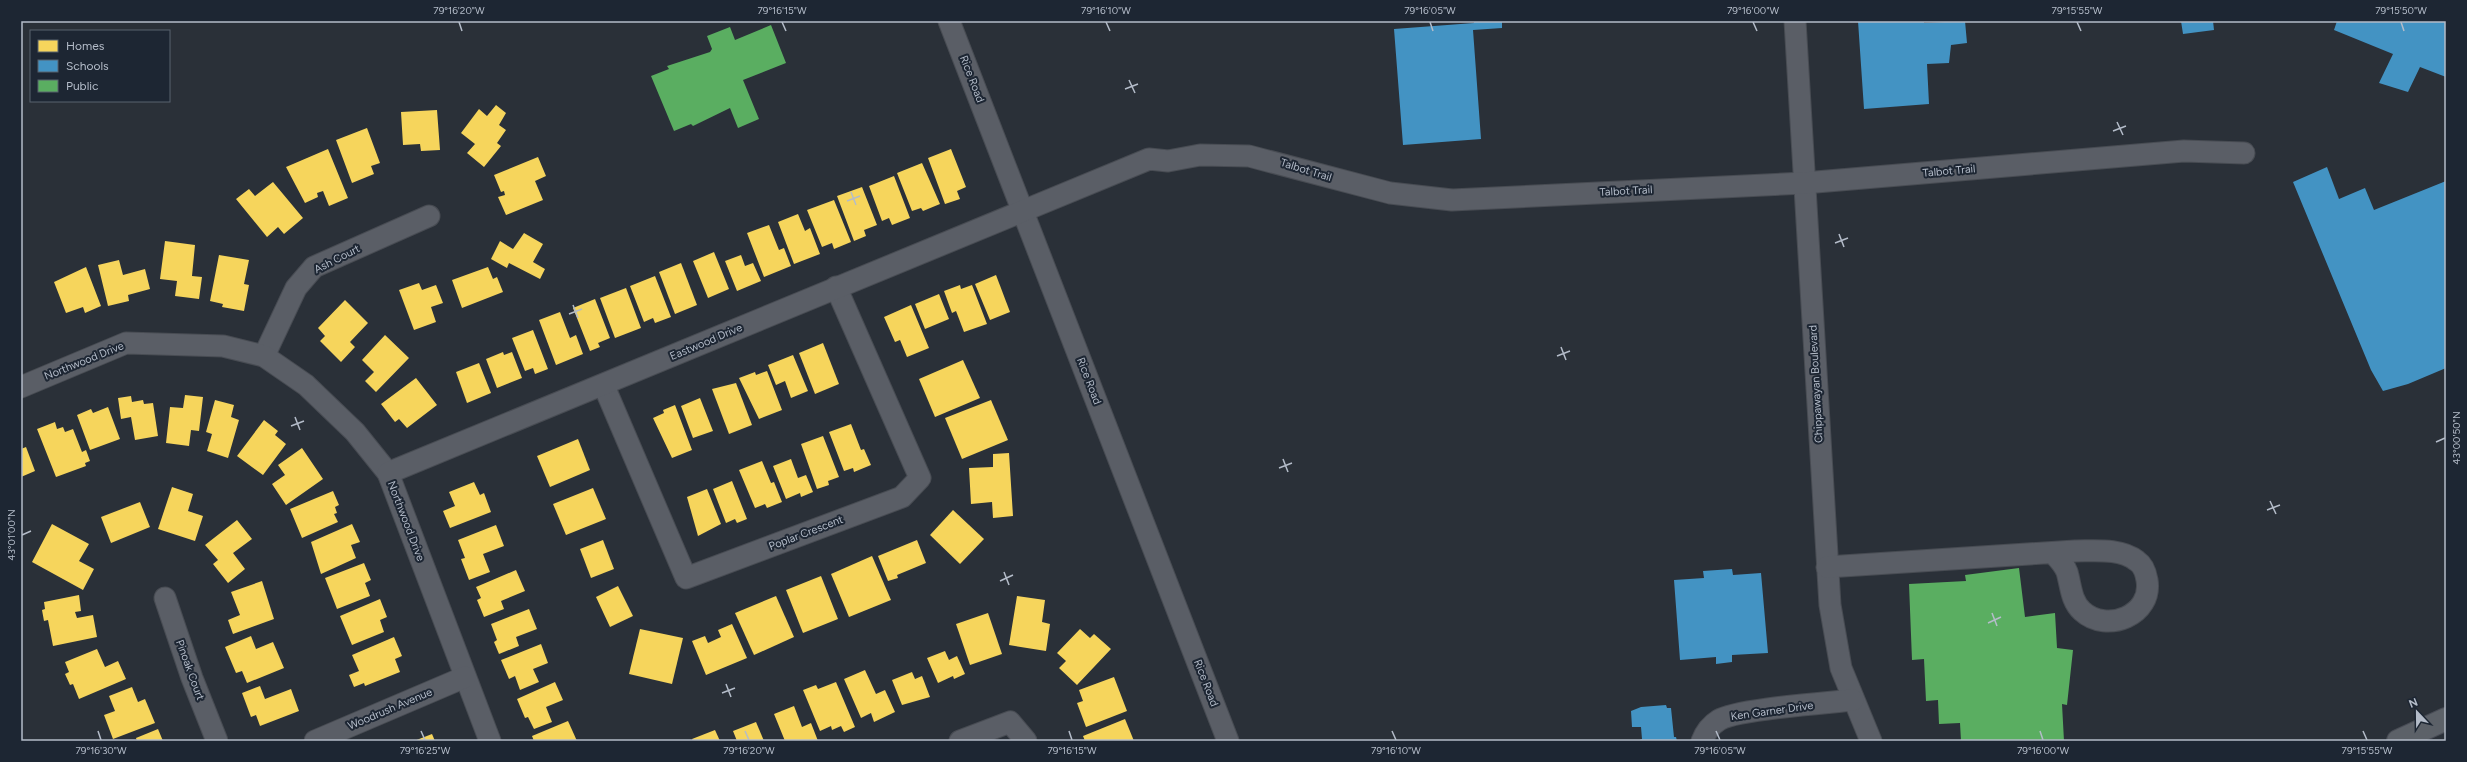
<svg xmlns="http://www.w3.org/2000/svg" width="2467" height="762" font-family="Figtree,sans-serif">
<rect width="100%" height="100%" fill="#2a3038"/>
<g fill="#f6d55c">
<path d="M496 105 506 113 499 125 506 130 497 143 501 146 484 167 467 153 475 144 461 133 479 109 487 116Z"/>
<path d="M437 110 440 150 421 151 420 144 403 145 401 112Z"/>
<path d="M367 128 380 163 371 166 374 174 352 183 336 140Z"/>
<path d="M328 149 348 198 329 206 323 191 317 193 318 197 305 203 286 167Z"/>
<path d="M951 149 966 187 957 191 960 199 945 204 928 158Z"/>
<path d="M538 157 546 176 535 181 543 200 506 215 498 197 505 195 504 191 501 192 494 175Z"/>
<path d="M922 163 940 204 923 211 921 208 912 211 897 173Z"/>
<path d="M894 176 910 218 892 225 889 218 882 221 869 186Z"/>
<path d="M273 182 303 218 284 234 278 227 267 237 236 199 249 189 255 196Z"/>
<path d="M862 187 877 225 864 230 866 236 854 241 837 196Z"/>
<path d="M834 200 851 242 834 249 832 243 822 247 807 210Z"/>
<path d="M798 214 805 231 810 228 820 254 794 264 778 222Z"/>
<path d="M769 225 779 250 784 248 791 266 764 277 747 233Z"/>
<path d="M524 233 543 244 533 262 545 269 540 279 509 263 507 268 491 259 500 241 513 249Z"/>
<path d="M165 241 195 245 192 276 202 277 199 299 175 296 177 281 160 279Z"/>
<path d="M714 252 729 289 708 298 693 261Z"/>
<path d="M219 255 249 260 244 284 249 285 244 311 222 307 223 304 210 301Z"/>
<path d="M741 255 745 266 753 263 761 281 737 291 725 261Z"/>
<path d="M119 260 123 275 145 269 150 289 128 295 129 301 108 306 98 265Z"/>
<path d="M681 263 697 305 675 314 659 272Z"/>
<path d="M86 267 101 306 85 313 83 307 66 313 54 282Z"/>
<path d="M488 267 493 279 497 277 503 292 462 308 452 280Z"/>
<path d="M996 275 1010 312 990 320 975 284Z"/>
<path d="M655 276 671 317 655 323 653 318 644 322 630 286Z"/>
<path d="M419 283 422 290 436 285 443 303 431 307 436 322 414 330 399 290Z"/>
<path d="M960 285 961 289 972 285 987 324 964 332 956 311 952 313 944 291Z"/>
<path d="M626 288 641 328 615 338 600 298Z"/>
<path d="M939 294 949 319 925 329 915 304Z"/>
<path d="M595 299 610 338 598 343 600 347 590 351 573 308Z"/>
<path d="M345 300 368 323 350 342 355 347 341 362 320 341 325 336 318 328Z"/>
<path d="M911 305 929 348 907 357 900 340 895 342 884 317Z"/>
<path d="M560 312 570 338 576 335 583 354 556 365 539 320Z"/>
<path d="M533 330 548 369 535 374 533 368 525 371 512 338Z"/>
<path d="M385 335 409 358 376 392 365 381 374 372 362 360Z"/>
<path d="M823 343 839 384 815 394 799 353Z"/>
<path d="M503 352 504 355 512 352 522 378 497 388 486 359Z"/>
<path d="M793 355 808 391 791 398 785 381 776 385 768 365Z"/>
<path d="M963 360 980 398 935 417 919 379Z"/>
<path d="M479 363 491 393 467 403 456 372Z"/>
<path d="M767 371 782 410 759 419 739 378 755 372 756 375Z"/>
<path d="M416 378 437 405 407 428 399 419 395 422 381 404Z"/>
<path d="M736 383 752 425 729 434 712 389Z"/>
<path d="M185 395 203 397 199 431 191 430 189 446 166 443 170 407 183 408Z"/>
<path d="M131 396 132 402 143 400 144 404 153 403 158 436 135 440 131 417 121 419 118 398Z"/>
<path d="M700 398 713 431 693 438 681 406Z"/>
<path d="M215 400 234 405 231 417 239 420 228 458 207 451 212 434 206 432Z"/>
<path d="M991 400 1008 440 962 459 945 418Z"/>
<path d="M675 405 692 450 672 458 653 418 664 413 663 410Z"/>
<path d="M108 407 120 439 90 450 77 415 91 409 93 413Z"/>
<path d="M264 420 278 431 275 435 286 444 263 475 237 456Z"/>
<path d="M55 422 57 429 63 427 65 432 73 429 82 452 86 450 90 461 85 463 86 466 56 477 37 429Z"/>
<path d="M851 424 861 450 864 449 871 465 854 472 853 468 844 471 829 432Z"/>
<path d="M823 436 839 477 828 481 829 485 817 489 801 444Z"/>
<path d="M578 439 590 470 550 487 537 456Z"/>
<path d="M26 447 35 471 21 477V449Z"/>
<path d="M302 448 323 479 286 505 272 484 285 475 278 465Z"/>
<path d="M1009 453 1013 516 993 518 992 502 971 504 969 468 993 467V454Z"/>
<path d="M791 459 798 478 806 475 813 492 801 497 800 493 786 499 773 466Z"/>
<path d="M762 461 771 483 774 482 782 502 767 508 765 504 755 508 739 470Z"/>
<path d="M732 481 747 519 737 523 735 519 726 523 713 489Z"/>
<path d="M474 482 480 495 484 493 491 512 450 528 443 511 455 506 449 492Z"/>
<path d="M172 487 193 494 188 511 203 516 195 541 158 529Z"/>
<path d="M593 488 606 519 566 535 553 504Z"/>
<path d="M707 489 721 524 698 536 687 497Z"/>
<path d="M333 491 339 505 335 507 337 513 334 514 338 522 302 538 290 509Z"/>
<path d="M140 502 150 527 111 543 101 517Z"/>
<path d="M953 510 984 539 960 564 930 535Z"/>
<path d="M237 520 252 539 233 553 245 569 228 583 213 564 218 560 205 545Z"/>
<path d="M52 524 89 544 79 561 94 569 83 590 32 562Z"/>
<path d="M352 524 360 542 351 545 356 558 321 574 311 542Z"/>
<path d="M496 525 504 546 483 554 490 572 469 580 461 559 465 558 458 540Z"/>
<path d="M603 540 614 569 591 578 580 549Z"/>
<path d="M917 540 926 563 897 575 898 578 888 581 878 556Z"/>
<path d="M872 556 891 600 849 617 831 574Z"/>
<path d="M364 563 371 580 365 583 370 596 337 609 325 578Z"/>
<path d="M516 570 525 591 501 601 504 609 484 617 477 600 481 598 476 587Z"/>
<path d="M821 576 838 619 803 633 786 590Z"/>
<path d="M262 581 274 619 233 634 228 620 240 615 231 592Z"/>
<path d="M618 586 633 616 610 627 596 597Z"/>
<path d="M79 595 81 611 75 612 77 618 93 615 97 637 53 646 48 620 44 621 42 610 45 609 44 602Z"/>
<path d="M776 596 794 637 754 655 735 613Z"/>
<path d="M1017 596 1045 600 1042 622 1050 624 1046 651 1009 645Z"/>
<path d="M380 599 387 617 380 620 384 632 352 645 340 616Z"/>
<path d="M529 609 537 629 516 637 519 646 499 654 494 642 497 640 491 624Z"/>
<path d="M988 613 1002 654 970 665 956 624Z"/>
<path d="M732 624 747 658 706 675 692 641 705 636 708 643 721 637 718 630Z"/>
<path d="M640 629 683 638 672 684 629 674Z"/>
<path d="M1080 629 1090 638 1094 634 1111 649 1077 685 1059 668 1066 661 1057 653Z"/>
<path d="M251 636 256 649 273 642 284 668 247 683 242 671 236 673 225 647Z"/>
<path d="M394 637 402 656 395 659 400 672 365 686 364 683 354 687 349 675 359 671 352 655Z"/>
<path d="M541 644 548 663 533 669 539 682 520 690 515 676 509 679 501 660Z"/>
<path d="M97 649 105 667 118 661 126 679 79 699 73 684 70 685 65 674 69 672 65 662Z"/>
<path d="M945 651 949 660 957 656 965 674 954 679 953 676 938 683 927 658Z"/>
<path d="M865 670 876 694 885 690 895 712 874 722 871 713 861 718 844 679Z"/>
<path d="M912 672 915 679 922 676 930 697 902 705 892 680Z"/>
<path d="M1114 677 1127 711 1086 727 1077 703 1083 701 1079 690Z"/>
<path d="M555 682 563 700 546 707 552 722 534 729 528 717 525 718 517 699Z"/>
<path d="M836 682 855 727 844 732 841 726 832 730 831 726 820 731 803 690 816 685 818 689Z"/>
<path d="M260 686 265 699 291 689 299 711 260 726 256 715 251 717 242 693Z"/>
<path d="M132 687 138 702 145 699 155 723 113 739 104 715 115 711 109 696Z"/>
<path d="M794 706 802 727 811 723 818 741H785L774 714Z"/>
<path d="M1125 719 1134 741H1085L1083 736Z"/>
<path d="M568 721 577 741H534L532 736Z"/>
<path d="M756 722 764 741H737L733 731Z"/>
<path d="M158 729 163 741H137L136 738Z"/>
<path d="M715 730 720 741H693L692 739Z"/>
<path d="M432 734 435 741H414Z"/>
</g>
<g fill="#4393c3">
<path d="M1474 21H1502V28L1473 30 1481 139 1403 145 1394 29 1474 23Z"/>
<path d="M1858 21H1924V23L1965 21 1967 43 1951 45 1949 63 1927 64 1929 104 1864 109Z"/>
<path d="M2181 21H2213L2214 30 2183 34Z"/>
<path d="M2337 21H2446V77L2420 67 2408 92 2379 83 2393 54 2334 30Z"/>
<path d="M2327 167 2339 199 2365 188 2374 210 2446 181V368L2408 384 2383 391 2371 370 2293 182Z"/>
<path d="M1732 569 1733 575 1761 573 1768 653 1732 655V662L1716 664V657L1680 660 1674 580 1704 578 1703 571Z"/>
<path d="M1666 705 1667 708H1671L1674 737H1676L1677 741H1637L1642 739 1641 727H1632L1631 711 1641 707Z"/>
</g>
<g fill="#5aae61">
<path d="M771 25 786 63 743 80 759 119 738 128 730 108 693 126 691 124 674 131 651 76 669 69 667 66 710 52 712 49 707 36 730 27 735 40Z"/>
<path d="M2019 568 2025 617 2055 613 2057 648 2073 650 2067 705 2062 704 2064 741H1961L1960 723 1939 724 1938 700 1926 701 1924 659 1912 660 1909 584 1966 581 1965 575Z"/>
</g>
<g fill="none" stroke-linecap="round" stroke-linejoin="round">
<g stroke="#484c53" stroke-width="23">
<g id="minor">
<path d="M949 21 1228 741"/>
<path d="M1795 21 1830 605 1841 668 1871 741"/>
<path d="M264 356 296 288 314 267 429 216"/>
<path d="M604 386 686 578 902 497 920 478 836 287"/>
<path d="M21 387 126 343 223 346 264 356 306 385 355 432 388 473 490 741"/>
<path d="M388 473 1149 159 1168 161 1200 155 1249 156 1390 193 1452 200 1804 183 2184 151 2244 153"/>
<path d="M1827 567 2075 551C2095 551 2121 548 2137 561 2143 565 2146 574 2147 580 2153 615 2107 634 2082 611 2071 601 2071 586 2067 572 2064 564 2059 559 2053 553"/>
<path d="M165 598 192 678 217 741"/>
<path d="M315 741 465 677"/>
<path d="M960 741 1010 722 1026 741"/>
<path d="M1702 741C1705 733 1711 725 1719 720 1737 709 1827 703 1853 700"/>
</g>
</g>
<g stroke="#484c55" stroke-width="24">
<path id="major" d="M2398 741 2446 719"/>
</g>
<use href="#minor" stroke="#5a5e66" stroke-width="21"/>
<use href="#major" stroke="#5c6168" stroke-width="22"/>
</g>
<path fill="none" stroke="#b4bcc9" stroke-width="1.5" d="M459 22 462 31M782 22 786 31M1106 22 1110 31M1430 22 1433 31M1753 22 1757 31M2077 22 2081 31M2401 22 2404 31M1129 80 1135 93M1125 89 1138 84M2117 122 2123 135M2113 131 2126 126M851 192 856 205M847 201 860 196M1839 234 1844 247M1835 243 1848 238M573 305 578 318M569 314 582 309M1561 347 1566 360M1557 356 1570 351M295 417 300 430M291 426 304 421M2436 442 2445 438M1283 459 1288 472M1279 468 1292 463M2270 501 2276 514M2267 510 2280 505M22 535 31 531M1004 572 1009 585M1000 581 1013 575M1992 613 1997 626M1988 623 2001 617M726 684 731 697M722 693 735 688M98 731 101 740M421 731 425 740M745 731 749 740M1069 731 1072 740M1392 731 1396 740M1716 731 1720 740M2040 731 2043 740M2363 731 2367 740"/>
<g text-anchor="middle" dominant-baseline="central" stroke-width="4" stroke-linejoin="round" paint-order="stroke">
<g font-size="11" fill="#b4bcc9" stroke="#1d2633">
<text transform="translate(972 79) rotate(69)">Rice Road</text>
<text transform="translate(1306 170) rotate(17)">Talbot Trail</text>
<text transform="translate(1949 171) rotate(-5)">Talbot Trail</text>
<text transform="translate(1626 191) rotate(-3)">Talbot Trail</text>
<text transform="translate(337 259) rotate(-27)">Ash Court</text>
<text transform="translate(706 342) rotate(-23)">Eastwood Drive</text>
<text transform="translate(84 361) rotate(-22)">Northwood Drive</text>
<text transform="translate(1089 381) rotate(69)">Rice Road</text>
<text transform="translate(1816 384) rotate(-93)">Chippawayan Boulevard</text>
<text transform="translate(406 521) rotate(69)">Northwood Drive</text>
<text transform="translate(806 533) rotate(-21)">Poplar Crescent</text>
<text transform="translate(190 670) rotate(70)">Pinoak Court</text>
<text transform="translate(1206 683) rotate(69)">Rice Road</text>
<text transform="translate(390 709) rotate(-23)">Woodrush Avenue</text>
<text transform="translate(1772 711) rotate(-8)">Ken Garner Drive</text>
</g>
</g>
<rect width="2467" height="762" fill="none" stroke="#1d2633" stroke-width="44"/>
<rect x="30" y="30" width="140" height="72" fill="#1d2633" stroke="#59626f"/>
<rect x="38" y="40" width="20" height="12" fill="#f6d55c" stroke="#59626f"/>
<text x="66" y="50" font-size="12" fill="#b4bcc9">Homes</text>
<rect x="38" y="60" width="20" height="12" fill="#4393c3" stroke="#59626f"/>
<text x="66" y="70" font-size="12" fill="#b4bcc9">Schools</text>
<rect x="38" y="80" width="20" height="12" fill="#5aae61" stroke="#59626f"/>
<text x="66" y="90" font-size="12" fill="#b4bcc9">Public</text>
<g transform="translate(2417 712) rotate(338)" stroke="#1d2633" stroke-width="3" paint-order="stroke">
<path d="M0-3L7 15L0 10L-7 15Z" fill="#b4bcc9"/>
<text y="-6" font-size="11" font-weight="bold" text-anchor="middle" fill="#b4bcc9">N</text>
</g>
<rect x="22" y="22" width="2423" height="718" fill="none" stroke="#b4bcc9" stroke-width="1.5"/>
<g font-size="10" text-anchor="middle" fill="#b4bcc9">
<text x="459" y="14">79°16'20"W</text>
<text x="782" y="14">79°16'15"W</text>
<text x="1106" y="14">79°16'10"W</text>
<text x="1430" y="14">79°16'05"W</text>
<text x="1753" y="14">79°16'00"W</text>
<text x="2077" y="14">79°15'55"W</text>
<text x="2401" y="14">79°15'50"W</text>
<text transform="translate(2456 438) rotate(-90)" y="4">43°00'50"N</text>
<text transform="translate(11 535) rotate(-90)" y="4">43°01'00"N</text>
<text x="101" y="754">79°16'30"W</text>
<text x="425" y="754">79°16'25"W</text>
<text x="749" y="754">79°16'20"W</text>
<text x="1072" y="754">79°16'15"W</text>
<text x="1396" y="754">79°16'10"W</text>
<text x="1720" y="754">79°16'05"W</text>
<text x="2043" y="754">79°16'00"W</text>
<text x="2367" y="754">79°15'55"W</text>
</g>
</svg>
